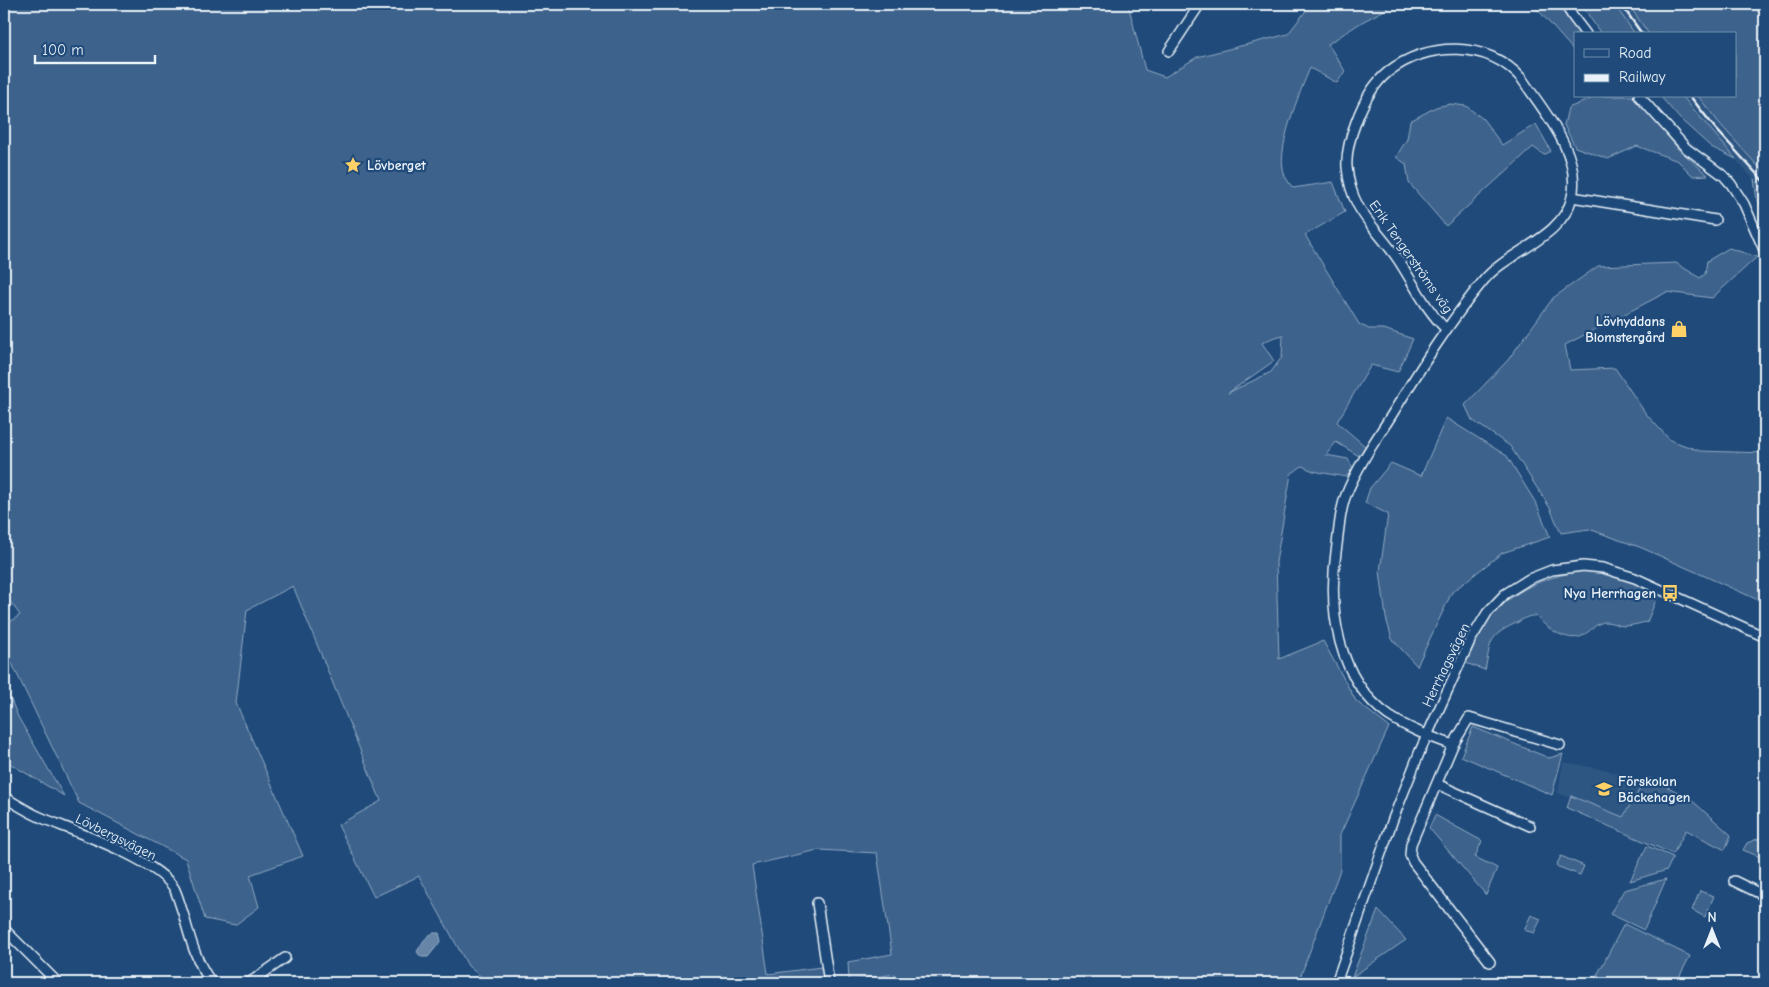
<svg xmlns="http://www.w3.org/2000/svg" width="1769" height="987" font-family="'Comic Neue',sans-serif">
<rect width="100%" height="100%" fill="#1f4a7a"/>
<filter id="ink" filterUnits="userSpaceOnUse"><feTurbulence type="fractalNoise" baseFrequency=".02" numOctaves="2"/><feDisplacementMap in="SourceGraphic" scale="10" xChannelSelector="R" yChannelSelector="G"/><feConvolveMatrix kernelMatrix="1 2 1 2 8 2 1 2 1" color-interpolation-filters="sRGB"/></filter>
<g filter="url(#ink)">
<g fill="#2e5683">
<path d="M1614 4H1628L1649 34H1635Z"/>
<path d="M1682 96H1698L1720 124 1764 173 1765 192 1711 132Z"/>
<path d="M1563 762 1607 770 1652 786 1632 822 1558 793Z"/>
</g>
<g fill="#3c628c" stroke="#92aac2" fill-rule="evenodd">
<path d="M4 4H1128L1145 70 1165 77 1197 57 1288 34 1311 4H1396L1362 22 1328 44 1345 71 1337 83 1310 68C1300 92 1274 152 1285 176 1287 180 1290 184 1293 188L1333 182 1345 212 1305 235 1359 324 1369 329H1384L1413 339 1398 372 1371 365 1337 422 1366 447 1359 456 1336 442 1326 455 1348 459 1353 468 1346 477 1313 471 1302 466 1291 474 1276 562 1279 659 1323 641 1356 701 1389 727 1340 835V870L1298 983H897L895 974 849 981 848 962 892 954 877 853 818 850 752 865 768 974 821 967 825 983H489L468 966 419 876 374 897 338 825 381 801 293 586 247 610 236 703 303 856 250 875 259 907 235 925 205 919 186 859 79 803 4 647V626L20 615 4 593ZM1283 335 1282 357 1271 372 1228 393 1274 361 1262 343 1272 338Z"/>
<path d="M1523 4H1562L1586 34H1575V52L1539 11Z"/>
<path d="M1581 4H1614L1635 34H1601Z"/>
<path d="M1628 4H1751L1765 20V174L1720 124 1698 96H1735V34H1649Z"/>
<path d="M1598 96H1636L1678 149 1708 175 1693 176 1678 161 1637 146 1608 159 1575 147 1564 125 1568 108Z"/>
<path d="M1660 96H1682L1736 159 1711 147 1680 119Z"/>
<path d="M1450 104 1466 106 1483 119 1502 145 1536 124 1551 151 1544 155 1533 147 1446 226 1409 183 1406 164 1396 157 1407 139 1410 121 1436 107Z"/>
<path d="M1754 179 1765 192V209L1757 201Z"/>
<path d="M1729 248 1757 257 1712 298 1667 292 1565 345 1570 370 1615 368 1646 414 1670 440 1700 451 1765 453V603L1642 548 1589 529 1561 533 1550 508 1510 446 1472 420 1465 405 1508 360 1553 298 1598 266 1676 263 1700 278 1705 274 1707 261Z"/>
<path d="M1446 418 1507 456 1537 505 1550 537 1502 553 1452 592 1417 666 1392 639 1386 618 1380 571 1388 514 1365 503 1370 488 1391 463 1421 476Z"/>
<path d="M1583 571C1611 571 1634 582 1658 595L1647 622C1640 623 1632 626 1624 626 1618 626 1612 622 1606 622 1596 622 1590 632 1582 636 1567 643 1545 627 1536 616 1526 615 1522 621 1514 624 1487 637 1491 643 1485 670L1463 662C1491 606 1520 580 1583 571Z"/>
<path d="M4 683 18 717 64 796 4 760Z"/>
<path d="M1473 727 1549 758 1563 754 1552 795 1461 756Z"/>
<path d="M1647 777 1688 797 1731 835 1725 850 1686 830 1673 854 1567 808 1571 796 1623 817Z"/>
<path d="M1435 815 1482 841 1475 857 1497 868 1486 895 1429 828Z"/>
<path d="M1765 836V859L1743 850 1747 843Z"/>
<path d="M1647 846 1673 857 1667 870 1630 881Z"/>
<path d="M1561 856 1584 866 1580 875 1556 866Z"/>
<path d="M1666 879 1644 930 1610 914 1624 890Z"/>
<path d="M1700 891 1714 896 1705 917 1692 910Z"/>
<path d="M1378 910 1406 940 1352 977Z"/>
<path d="M1531 915 1541 919 1534 933 1524 930Z"/>
<path d="M1624 924 1690 956 1676 983H1593Z"/>
</g>
<path fill="#6685a7" stroke="#9ab0c7" d="M433 933H439L441 941 428 957H421L417 952C421 944 425 937 433 933Z"/>
<g fill="none" stroke-linecap="round" stroke-linejoin="round">
<g stroke="#e8f1f8" stroke-width="12">
<g id="minor">
<path d="M1565 4 1573 17 1586 34"/>
<path d="M1169 51 1200 4"/>
<path d="M1639 96 1686 148 1724 176 1731 184 1744 204 1765 252"/>
<path d="M1572 197 1715 220"/>
<path d="M1446 329C1426 310 1414 284 1399 261 1376 226 1351 213 1347 167 1346 153 1351 135 1356 122 1363 103 1372 85 1388 72 1427 41 1488 40 1522 79 1544 112 1582 154 1572 197 1563 238 1508 251 1484 280 1449 322 1420 369 1391 416 1375 441 1357 467 1346 495 1339 512 1339 533 1336 552 1328 610 1337 679 1389 716 1409 729 1431 737 1453 745"/>
<path d="M1437 784 1530 826"/>
<path d="M4 797C16 804 28 812 40 817 75 832 154 858 174 888 178 896 180 905 183 913 190 938 196 963 212 983"/>
<path d="M1734 881 1765 896"/>
<path d="M817 903 829 983"/>
<path d="M4 929 58 983"/>
<path d="M1490 962 1413 862 1410 855 1411 844 1453 745 1469 718 1560 745"/>
<path d="M249 983 285 958"/>
<path d="M1336 983 1393 819 1420 751 1470 641 1487 613 1505 594 1529 579 1552 570 1583 566 1603 568 1635 578 1765 637"/>
</g>
</g>
<use href="#minor" stroke="#1f4a7a" stroke-width="9"/>
<g stroke="#e8f1f8" stroke-width="2.5">
<path d="M1621 4 1642 34"/>
<path d="M1690 96 1715 128 1765 183"/>
</g>
</g>
</g>
<defs>
<g id="sight-bare" transform="scale(1.35)"><path d="M0-6L1.8-2.2L6-1.7L2.9 1.2L3.7 5.4L0 3.3L-3.7 5.4L-2.9 1.2L-6-1.7L-1.8-2.2Z" fill="#ffd166" stroke="#1f4a7a" stroke-width="2.5" paint-order="stroke"/></g>
<g id="shop-bare" transform="scale(1.35)"><path d="M-5-2.5h2.3a2.7 3.5 0 0 1 5.4 0H5L5.5 6h-11ZM-1.5-2.5h3a1.5 2.3 0 0 0-3 0Z" fill="#ffd166" stroke="#1f4a7a" stroke-width="2.5" paint-order="stroke"/></g>
<g id="bus-bare" transform="scale(1.35)"><path d="M-5-6H5V4H4V6H2V4H-2V6H-4V4H-5ZM-3.5-4V0h7V-4ZM-3.5 1.2v1.5H-2V1.2ZM2 1.2v1.5H3.5V1.2Z" fill="#ffd166" stroke="#1f4a7a" stroke-width="2.5" paint-order="stroke"/></g>
<g id="school-bare" transform="scale(1.35)"><path d="M0-5L7-2L0 1L-7-2ZM-4 1L0 2.5L4 1V4Q0 6-4 4Z" fill="#ffd166" stroke="#1f4a7a" stroke-width="2.5" paint-order="stroke"/></g>
</defs>
<g fill-rule="evenodd">
<use href="#sight-bare" x="353" y="165"/>
<use href="#shop-bare" x="1679" y="329"/>
<use href="#bus-bare" x="1670" y="593"/>
<use href="#school-bare" x="1604" y="789"/>
</g>
<g text-anchor="middle" dominant-baseline="central" stroke-width="4.5" stroke-linejoin="round" paint-order="stroke">
<g font-size="14" font-weight="bold" fill="#e8f1f8" stroke="#1f4a7a" text-anchor="start">
<text x="367" y="165">Lövberget</text>
<text x="1665" y="321" text-anchor="end">Lövhyddans<tspan x="1665" dy="16">Blomstergård</tspan></text>
<text x="1656" y="593" text-anchor="end">Nya Herrhagen</text>
<text x="1618" y="781">Förskolan<tspan x="1618" dy="16">Bäckehagen</tspan></text>
</g>
<g font-size="14" fill="#e8f1f8" stroke="#1f4a7a">
<text transform="translate(1411 257) rotate(55)">Erik Tengerströms väg</text>
<text transform="translate(1446 665) rotate(-64)">Herrhagsvägen</text>
<text transform="translate(116 837) rotate(26)">Lövbergsvägen</text>
</g>
</g>
<rect width="1769" height="987" fill="none" stroke="#1f4a7a" stroke-width="20"/>
<rect x="10" y="10" width="1749" height="967" fill="none" stroke="#e8f1f8" stroke-width="2" filter="url(#ink)"/>
<rect x="1574" y="32" width="162" height="65" fill="#1f4a7a" stroke="#6f8dac"/>
<rect x="1584" y="49" width="25" height="8" fill="#1f4a7a" stroke="#6f8dac"/>
<text x="1619" y="58" font-size="15" fill="#e8f1f8">Road</text>
<rect x="1584" y="74" width="25" height="8" fill="#e8f1f8" stroke="#6f8dac"/>
<text x="1619" y="82" font-size="15" fill="#e8f1f8">Railway</text>
<g transform="translate(1712 930)" stroke="#1f4a7a" stroke-width="4" paint-order="stroke">
<path d="M0-4L9 19L0 12L-9 19Z" fill="#e8f1f8"/>
<text y="-8" font-size="14" font-weight="bold" text-anchor="middle" fill="#e8f1f8">N</text>
</g>
<path d="M35 55v8h120v-8" fill="none" stroke="#e8f1f8" stroke-width="2.5"/>
<text x="42" y="55" font-size="15" fill="#e8f1f8" stroke="#1f4a7a" stroke-width="4" paint-order="stroke">100 m</text>
</svg>
